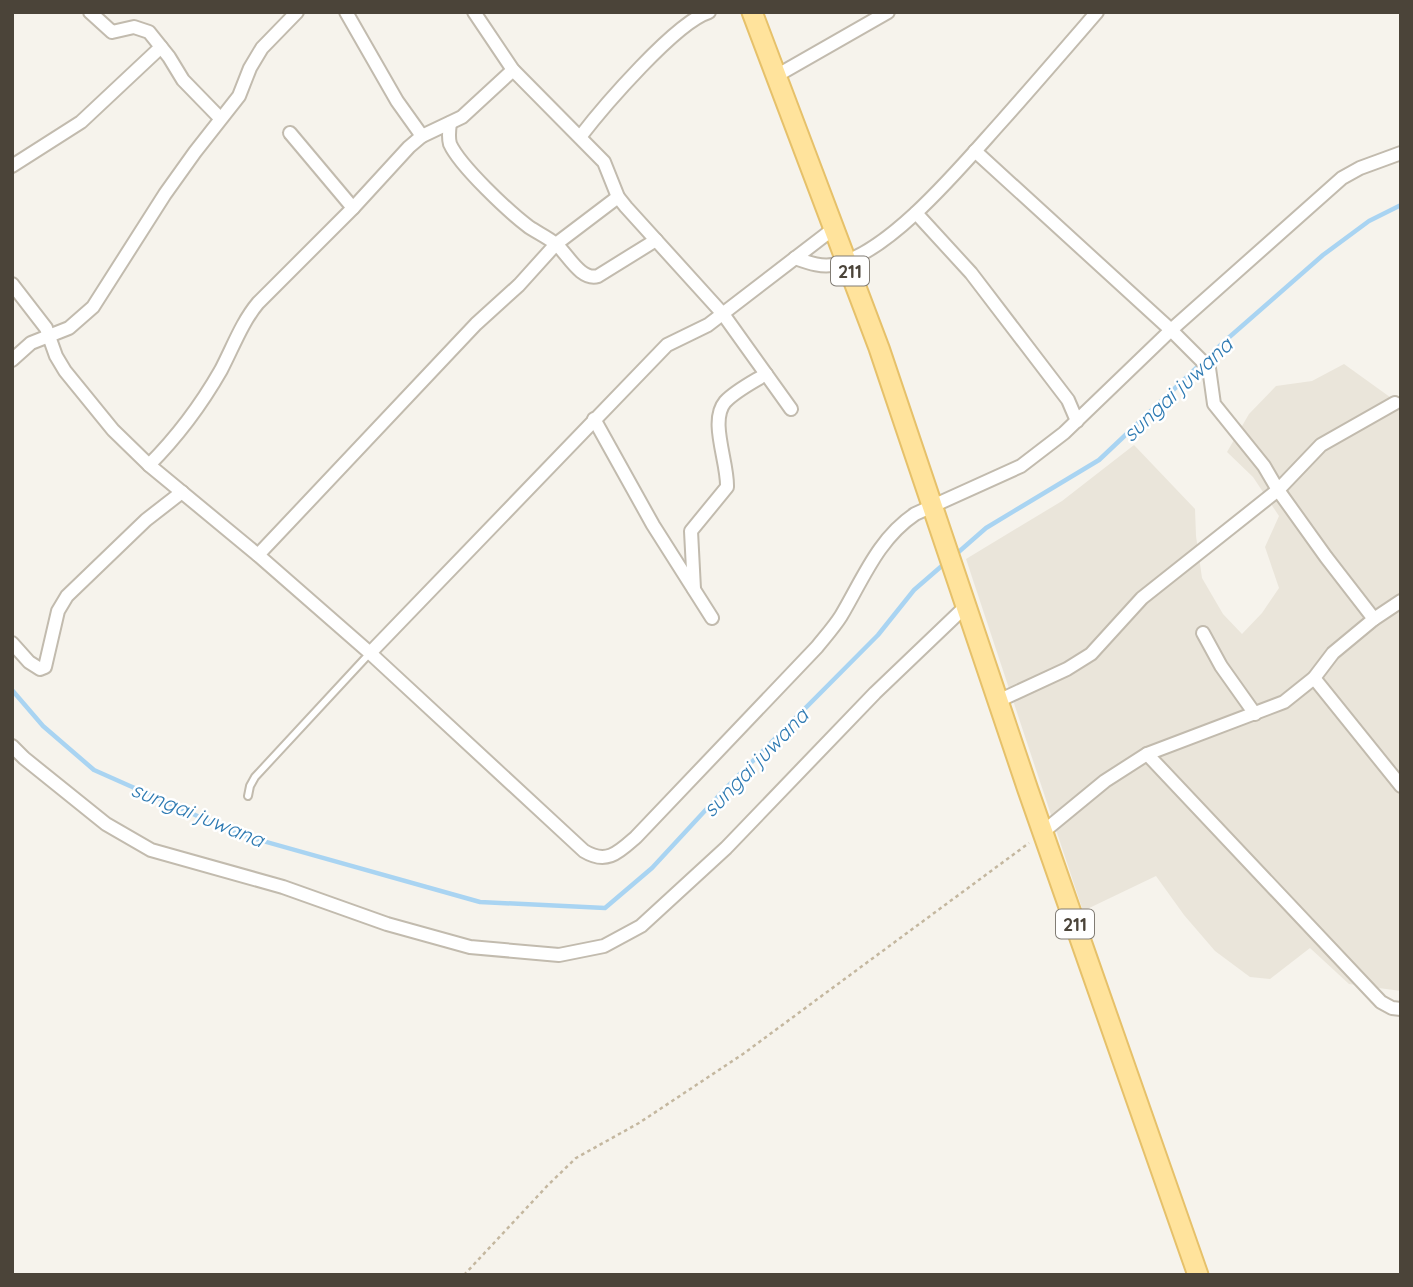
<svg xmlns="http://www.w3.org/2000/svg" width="1413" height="1287" font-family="Quicksand,sans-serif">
<rect width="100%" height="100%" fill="#f6f3ec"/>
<path fill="#eae5da" d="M1344 364 1401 405V991L1349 984 1310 948 1270 979 1250 977 1215 951 1184 915 1156 876 1083 911 966 559 1062 501 1134 445 1195 509 1196 536 1202 578 1223 614 1242 634 1262 613 1279 588 1265 547 1279 516 1253 477 1227 452 1249 414 1276 386 1312 381Z"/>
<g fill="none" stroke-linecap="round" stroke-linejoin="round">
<g stroke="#a9d4f2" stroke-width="4.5">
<path d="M954 556 986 528 1099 460 1226 340 1323 255 1369 221 1401 205"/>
<path d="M12 690 43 726 94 770 238 834 480 902 605 908 652 868 725 789 878 635 914 590 944 564"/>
</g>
<g stroke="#c2bbae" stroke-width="10">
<path id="lane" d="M248 796 250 786 255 777 370 653"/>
</g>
<g stroke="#c2bbae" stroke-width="16">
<g id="street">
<path d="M90 12 112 32 134 27 149 32 169 57 183 80 220 118"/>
<path d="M346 12 397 101 422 136"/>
<path d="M474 12 513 70 604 162 618 197 626 207 723 314 791 409"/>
<path d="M776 76 888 12"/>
<path d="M450 123C449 130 448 137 450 144 460 166 509 212 529 227 538 233 549 238 557 245 568 255 581 281 598 276L656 240"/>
<path d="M290 133 353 208"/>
<path d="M580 137C603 107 676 22 709 12"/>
<path d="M975 151 1171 330 1209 368 1214 404 1264 466 1278 490 1326 557 1374 619"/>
<path d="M12 166 81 122 161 47"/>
<path d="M916 213 971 273 1068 400 1077 421"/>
<path d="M795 258C809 263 823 268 837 264 892 251 964 163 1002 121 1034 85 1065 49 1097 12"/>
<path d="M12 284 46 328 56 356 65 371 113 430 149 465 258 555 370 653 667 345 708 325 833 229"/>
<path d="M12 360 31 343 69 328 93 307 165 194 195 152 239 96 250 68 262 48 297 12"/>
<path d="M594 419 653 525 712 618"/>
<path d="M149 465C177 437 201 405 221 370 233 347 242 322 258 303L353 208 409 147 422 136 462 117 513 70"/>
<path d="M258 555 476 324 519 285 556 244 618 197"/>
<path d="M694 589 691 531 727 487C728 462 709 421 725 402 735 391 753 382 766 374"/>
<path d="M1203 633 1221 666 1255 714"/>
<path d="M12 643 29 662 40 669 45 667 58 611 67 596 146 520 182 492"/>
<path d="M370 653 584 851C607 865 619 852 636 837L817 647C825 637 834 627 841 616 863 579 878 539 915 514L1021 466 1064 433 1171 330 1342 178 1360 168 1401 153"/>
<path d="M1314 678 1401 786"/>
<path d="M998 701 1067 669 1091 654 1142 598 1278 490 1321 445 1395 403"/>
<path d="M12 746 24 758 106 824 151 850 283 887 387 924 470 947 559 955 604 946 641 926 726 848 875 693 966 606"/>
<path d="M1147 754 1381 1002 1392 1008 1401 1009"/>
<path d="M1043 832 1105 781 1147 754 1284 702 1314 678 1333 653 1374 619 1401 601"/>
</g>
</g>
<g stroke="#e6c16a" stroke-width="23">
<path id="primary" d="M752 12 879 348 1028 790 1198 1275"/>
</g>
<path stroke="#c4b79f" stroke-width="2.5" stroke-dasharray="3.5 3.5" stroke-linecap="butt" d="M464 1275 548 1185 576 1158 639 1123 743 1054 1029 843"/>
<use href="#lane" stroke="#fff" stroke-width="6"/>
<use href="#street" stroke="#fff" stroke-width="12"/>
<use href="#primary" stroke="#ffe39c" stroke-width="19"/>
</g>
<g text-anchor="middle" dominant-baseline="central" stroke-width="5" stroke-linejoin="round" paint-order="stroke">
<g fill="#fff" stroke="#817c74" stroke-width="2">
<rect x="831" y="256.5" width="38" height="29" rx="5"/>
<rect x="1056" y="909.5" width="38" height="29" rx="5"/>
</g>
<g font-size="18" font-weight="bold" fill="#4b4439">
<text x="850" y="271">211</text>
<text x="1075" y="924">211</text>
</g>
<g font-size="21" font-style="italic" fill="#2e7ab2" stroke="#fff">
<text transform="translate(1177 389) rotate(-43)">sungai juwana</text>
<text transform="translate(755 762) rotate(-46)">sungai juwana</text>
<text transform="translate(198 814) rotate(22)">sungai juwana</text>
</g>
</g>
<rect width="1413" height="1287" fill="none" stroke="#4b4439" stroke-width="28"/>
</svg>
